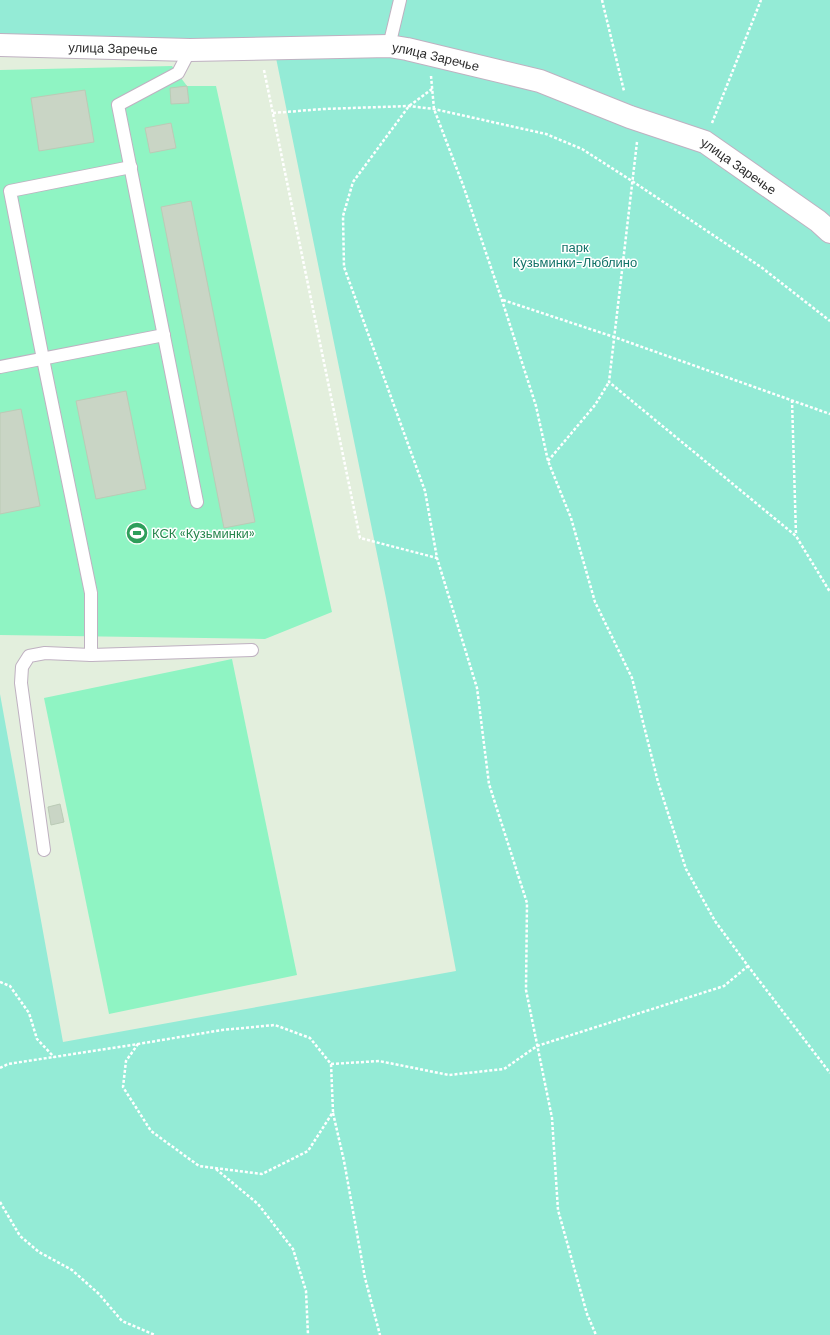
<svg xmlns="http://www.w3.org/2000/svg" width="830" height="1335" font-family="'DM Sans',sans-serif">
<rect width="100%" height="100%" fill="#e3efdd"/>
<path fill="#94ebd6" d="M0 0H830V1335H0V694L63 1042 456 971 386 598 275 53 0 37Z"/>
<g fill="#8ff4c3">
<path d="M172 66 187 86H216L332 612 265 639 0 635V70Z"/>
<path d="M232 659 297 975 109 1014 44 698Z"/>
</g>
<g fill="#c9d5c5" stroke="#bbcbb6">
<path d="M187 86 189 103 171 104 170 88Z"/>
<path d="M85 90 94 142 39 151 31 98Z"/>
<path d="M171 123 176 148 150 153 145 128Z"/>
<path d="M191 201 255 522 224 528 161 207Z"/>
<path d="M126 391 146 489 96 499 76 401Z"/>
<path d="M21 409 40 506 0 514V413Z"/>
<path d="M60 804 64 822 51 825 48 807Z"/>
</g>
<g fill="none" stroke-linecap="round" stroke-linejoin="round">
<g stroke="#bfb1c1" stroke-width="14">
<g id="service">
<path d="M389 46 400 0"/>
<path d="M190 50 178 73 118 105 197 502"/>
<path d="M0 367 164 335"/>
<path d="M91 655V593L43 359 10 191 131 167"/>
<path d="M44 850 21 683 22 667 29 656 45 653 91 655 252 650"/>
</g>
</g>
<g stroke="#bfb1c1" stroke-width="24">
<g id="minor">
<path id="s1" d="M0 45 190 50 389 46 407 49 540 81 630 117 705 142 818 221 830 232"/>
</g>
</g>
<g stroke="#fff" stroke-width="2.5" stroke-dasharray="3 2" stroke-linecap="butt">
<path d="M602 0 624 91"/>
<path d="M264 70 360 538 437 558"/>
<path d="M431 76 434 109 463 185 502 300 536 406 548 461 571 518 595 602 632 678 658 782 686 869 715 921 748 966 830 1073"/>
<path d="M432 89 409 106 353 182 343 216 344 267 425 491 437 558 477 688 489 784 527 903 526 990 552 1118 558 1210 587 1314 596 1335"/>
<path d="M273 113 323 109 409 106 434 109 546 134 582 149 632 181 761 267 830 321"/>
<path d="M712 123 761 0"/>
<path d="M637 142 609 382 796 536 830 592"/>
<path d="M503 300 614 337 830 414"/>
<path d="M792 400 796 535"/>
<path d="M548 461 595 405 609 382"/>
<path d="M0 982 10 986 29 1013 37 1039 54 1057 138 1044 222 1030 275 1025 310 1038 331 1064 333 1112 308 1151 262 1174 199 1166 151 1131 123 1087 126 1061 138 1044"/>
<path d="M331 1064 379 1061 449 1075 504 1069 537 1046 724 986 748 966"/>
<path d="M0 1068 8 1064 54 1057"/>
<path d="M333 1113 344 1161 365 1278 380 1335"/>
<path d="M216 1169 258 1204 293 1249 306 1291 308 1335"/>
<path d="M0 1202 20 1236 39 1252 72 1270 99 1294 122 1321 155 1335"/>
</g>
<use href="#service" stroke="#fff" stroke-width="12"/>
<use href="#minor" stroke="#fff" stroke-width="22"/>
</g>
<defs>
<g id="stadium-disc" transform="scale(1.15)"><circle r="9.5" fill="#2e9e5b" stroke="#fff"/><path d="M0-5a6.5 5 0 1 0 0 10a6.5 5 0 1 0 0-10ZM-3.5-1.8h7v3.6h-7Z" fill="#fff"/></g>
</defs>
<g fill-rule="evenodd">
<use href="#stadium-disc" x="137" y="533"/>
</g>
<g text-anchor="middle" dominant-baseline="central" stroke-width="3" stroke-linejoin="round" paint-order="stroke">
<g font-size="13" fill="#2c2c2c" stroke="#fff">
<text stroke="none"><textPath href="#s1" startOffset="113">улица Заречье</textPath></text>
<text stroke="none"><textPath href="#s1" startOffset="437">улица Заречье</textPath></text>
<text stroke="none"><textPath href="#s1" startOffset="761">улица Заречье</textPath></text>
</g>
<g font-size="13" fill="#127368" stroke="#fff">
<text x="575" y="247">парк<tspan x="575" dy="15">Кузьминки-Люблино</tspan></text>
</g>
<g font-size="13" fill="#27864d" stroke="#fff" text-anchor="start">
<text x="152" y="533">КСК «Кузьминки»</text>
</g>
</g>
</svg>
